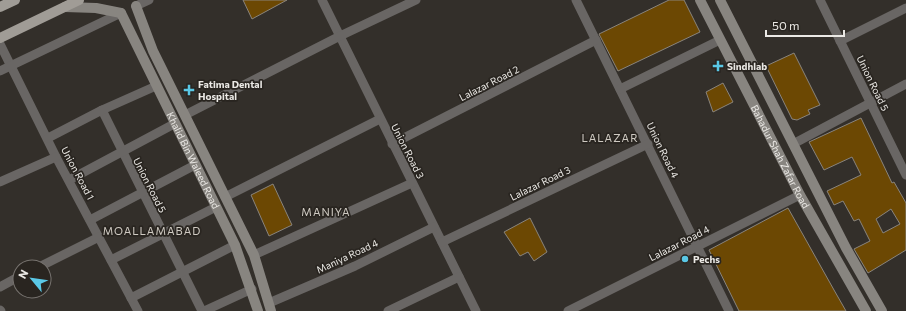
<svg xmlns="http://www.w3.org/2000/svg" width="906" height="311" font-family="Commissioner,sans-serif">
<rect width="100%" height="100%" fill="#332f2a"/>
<g fill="#6c4803" stroke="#89847d" fill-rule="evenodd">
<path d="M243 0H287L252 19Z"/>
<path d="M669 0H684L700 32 618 71 599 34Z"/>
<path d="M794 53 820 105 808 110 810 114 797 120 792 119 766 66Z"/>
<path d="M723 83 733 102 713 112 706 92Z"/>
<path d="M861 118 892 183 894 182 906 203V250L868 273 854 249 870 241 859 219 854 221 843 201 834 205 827 191 861 175 852 157 824 170 809 142ZM891 209 900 224 883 233 876 219Z"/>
<path d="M273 184 292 225 269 236 251 195Z"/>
<path d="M788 208 834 290 846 311H739L709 250Z"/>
<path d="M530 218 547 252 534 261 528 252 520 256 504 232Z"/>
</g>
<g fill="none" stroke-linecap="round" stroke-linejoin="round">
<g stroke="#696664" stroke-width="9">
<path d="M322 0 476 311"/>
<path d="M576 0 729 311"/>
<path d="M820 0 906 175"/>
<path d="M136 6 149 0"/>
<path d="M840 41 906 8"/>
<path d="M0 44 56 157 138 311"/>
<path d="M0 71 121 13"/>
<path d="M620 89 720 40"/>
<path d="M102 110 202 311"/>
<path d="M185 115 340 36 416 0"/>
<path d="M48 138 102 110 156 86"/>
<path d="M392 144 596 40"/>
<path d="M793 144 906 84"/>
<path d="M69 180 174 124"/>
<path d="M0 182 56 157"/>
<path d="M225 197 380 119"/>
<path d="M90 220 195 165"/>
<path d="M442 242 648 144"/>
<path d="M254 255 412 183"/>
<path d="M111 260 216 207"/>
<path d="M39 267 99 237"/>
<path d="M0 287 20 276"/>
<path d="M131 298 235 245"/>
<path d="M269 303 355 266 434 227"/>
<path d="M0 310 1 311"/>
<path d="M204 311 252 289"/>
<path d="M388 311 459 277"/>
<path d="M568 311 800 195"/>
</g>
<g stroke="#888580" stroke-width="10">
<path id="s1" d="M700 0 800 195 866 311"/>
<path d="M720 0 846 248 882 311"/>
<path d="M136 6 153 51 254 255 271 311"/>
<path d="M65 7 96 8 121 13"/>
<path id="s2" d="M121 13 235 245 258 311"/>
</g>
<g stroke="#a09c96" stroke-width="10">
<path d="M0 7 15 0"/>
<path d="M0 38 79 0"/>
</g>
</g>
<g fill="#5ac8e6" stroke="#292520" stroke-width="1.5">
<path d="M716 60h4v4h4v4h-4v4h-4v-4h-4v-4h4z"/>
<path d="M187 84h4v4h4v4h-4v4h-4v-4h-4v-4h4z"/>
<circle cx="685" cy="259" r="4"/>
</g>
<g text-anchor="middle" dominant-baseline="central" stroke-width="3.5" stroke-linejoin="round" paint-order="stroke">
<g font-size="10" font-weight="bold" fill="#ebe9e5" stroke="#292520" text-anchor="start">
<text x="727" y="66">Sindhlab</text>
<text x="198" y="84">Fatima Dental<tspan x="198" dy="12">Hospital</tspan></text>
<text x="693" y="259">Pechs</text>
</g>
<g font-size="10" fill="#ebe9e5" stroke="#292520">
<text transform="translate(489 83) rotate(-27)">Lalazar Road 2</text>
<text transform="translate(873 83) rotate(64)">Union Road 5</text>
<text transform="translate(663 150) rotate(64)">Union Road 4</text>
<text transform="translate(408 151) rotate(63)">Union Road 3</text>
<text stroke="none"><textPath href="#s1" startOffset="176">Bahadur Shah Zafar Road</textPath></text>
<text stroke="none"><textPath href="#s2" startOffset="164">Khalid Bin Waleed Road</textPath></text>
<text transform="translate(78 173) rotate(62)">Union Road 1</text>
<text transform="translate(540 183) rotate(-26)">Lalazar Road 3</text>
<text transform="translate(150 185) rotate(63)">Union Road 5</text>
<text transform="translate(679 243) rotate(-27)">Lalazar Road 4</text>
<text transform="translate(347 256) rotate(-25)">Maniya Road 4</text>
</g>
<g font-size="11" letter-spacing="1" fill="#cfcac2" stroke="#292520">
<text x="610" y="137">LALAZAR</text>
<text x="326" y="211">MANIYA</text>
<text x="152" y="230">MOALLAMABAD</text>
</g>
</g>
<g transform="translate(32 279) rotate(299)"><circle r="19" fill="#292520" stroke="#77736f"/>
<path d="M0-3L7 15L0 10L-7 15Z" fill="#5ac8e6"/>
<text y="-6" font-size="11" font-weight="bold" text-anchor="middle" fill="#ebe9e5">N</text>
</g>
<path d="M766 30v6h78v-6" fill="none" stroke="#ebe9e5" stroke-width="2"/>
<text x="772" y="30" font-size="12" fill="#ebe9e5" stroke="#292520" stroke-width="3" paint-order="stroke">50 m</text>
</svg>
